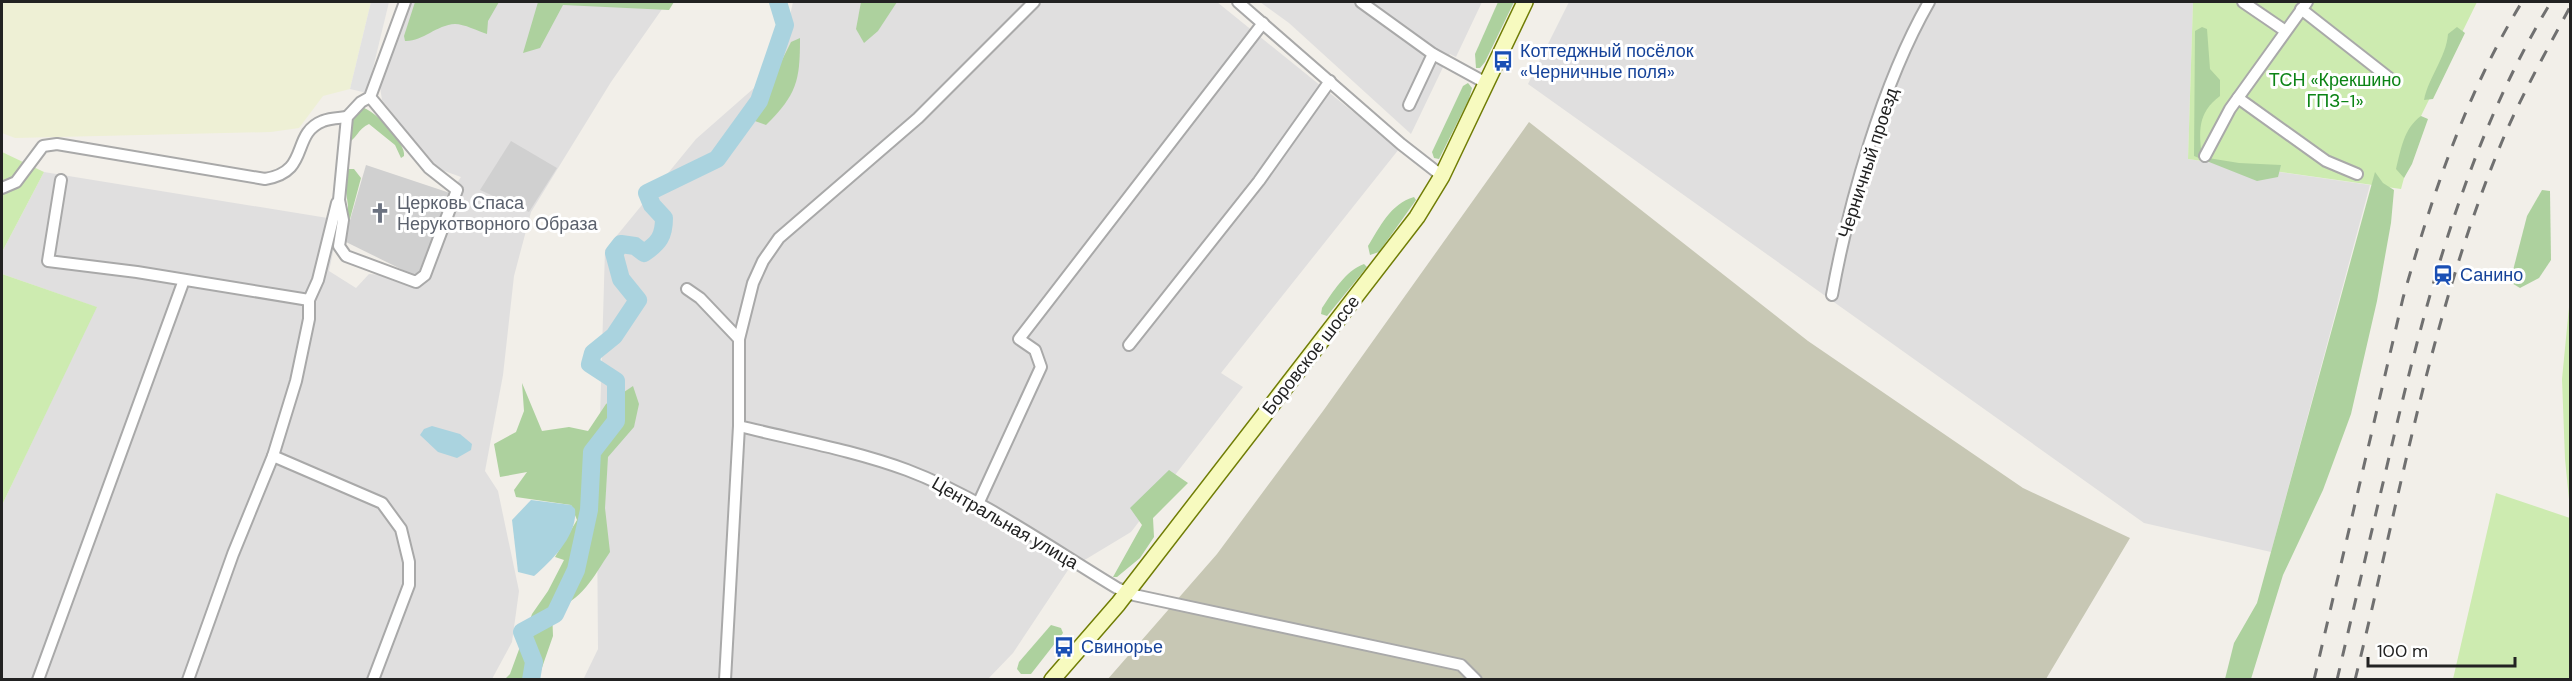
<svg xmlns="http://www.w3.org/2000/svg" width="2572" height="681" font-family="'DM Sans',sans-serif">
<rect width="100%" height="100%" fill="#f2efe9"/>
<g fill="#e0dfdf">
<path d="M409 2H667L611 82 531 212 514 276 503 375 485 471 498 491 519 591 512 642 492 679H2V505L96 307 2 274V252L44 172 340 220 329 271 356 288 369 274 417 277 450 193 461 177 436 168 382 100 380 87Z"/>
<path d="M793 2H1217L1399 149 1221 373 1243 387 1131 532 1068 570 1013 653 988 679 583 680 598 649 597 519 605 250 696 139 779 66Z"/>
<path d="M1260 2H1482L1456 57 1450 54 1446 61 1411 134 1289 23Z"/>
<path d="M1569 2H2193L2188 159 2370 185 2271 552 2144 523 1528 84Z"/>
</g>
<g fill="#d0d0d0">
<path d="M511 141 557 168 529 212 480 190Z"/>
<path d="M366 165 450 193 417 277 344 241Z"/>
</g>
<path fill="#c7c7b4" d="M1529 122 1808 341 2023 488 2130 538 2046 679 1107 680 1217 554 1323 411Z"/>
<path fill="#eef0d5" d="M2 2H371L350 89 323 96 299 128 271 132 15 138 2 133Z"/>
<g fill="#cdebb0">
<path d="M2193 2H2477L2421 116 2401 189 2188 159Z"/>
<path d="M2 152 44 172 2 252Z"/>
<path d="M2 274 97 307 2 505Z"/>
<path d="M2570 297V509L2565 459 2562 379Z"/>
<path d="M2496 493 2570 518V679H2453Z"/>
</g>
<g fill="#add19e">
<path d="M415 2H499L488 21 487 34C478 31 464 24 455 24 436 25 422 42 405 41L404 36Z"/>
<path d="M538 2H674L669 10 563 5 540 48 523 53Z"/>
<path d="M861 2H897L878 31 864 43 856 29Z"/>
<path d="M1498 2H1514L1485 62 1480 68H1476L1475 54Z"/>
<path d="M2202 27 2207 29 2210 69 2220 80V96C2197 113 2199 132 2202 157L2239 163 2281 165 2278 177 2257 181 2194 156 2195 31Z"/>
<path d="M2457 27 2465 33 2433 99 2424 100C2429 76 2446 58 2448 34Z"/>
<path d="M800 38C800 81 797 94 766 125L752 120 791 42Z"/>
<path d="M1468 83 1472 88 1469 99 1439 159 1434 158 1432 152 1463 86Z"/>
<path d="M361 107C374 109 407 144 404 156L401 158 395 145 369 124C358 128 356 141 345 144L353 116Z"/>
<path d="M2421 116 2428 119 2412 164 2404 178 2396 169C2401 149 2404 128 2421 116Z"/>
<path d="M348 169H354L361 178 344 241 348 206 344 176Z"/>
<path d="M2375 172 2383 183 2394 190 2391 223 2377 301 2351 414 2323 490 2283 575 2251 679H2225L2234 643 2257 603Z"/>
<path d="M2542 190 2550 191 2551 260 2539 278 2520 288 2510 282 2527 216Z"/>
<path d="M1414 197 1416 200 1379 252 1370 255 1368 246C1380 227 1390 204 1414 197Z"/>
<path d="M1364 264 1367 267 1327 316 1321 314 1322 308C1333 292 1345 271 1364 264Z"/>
<path d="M522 383 542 431 569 427 588 431 606 404 633 386 639 404 634 427 608 457 605 508 610 552C593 577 582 602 552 609L553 636 538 679H505L510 674 532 614 548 591 564 560 555 557 577 520 571 505 516 497 514 490 527 472 500 477 494 444 516 432 524 411Z"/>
<path d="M1169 470 1188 483 1153 518 1154 537 1140 558 1117 577H1113L1142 525 1130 508Z"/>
<path d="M1051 625 1061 628 1063 633 1031 674H1021L1017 669 1019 662Z"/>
</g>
<path fill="#e2e2e2" d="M371 2H389L367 93 350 89Z"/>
<g fill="#aad3df">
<path d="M432 426 460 434 472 444 471 450 457 458 438 452 420 435 424 429Z"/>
<path d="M531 500 571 505 575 509C578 535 552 560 534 576L518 572 512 520Z"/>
</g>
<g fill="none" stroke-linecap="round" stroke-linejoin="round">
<path stroke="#aad3df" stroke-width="18" d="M531 680 534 662 522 632 555 614 576 570 589 510 592 452 616 421V381L590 364 593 353 614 336 638 300 621 279 614 253 621 244 635 246 644 253C659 243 664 236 664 218L652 205 647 193 717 159 759 101 785 25 778 2"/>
<g stroke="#a9a9a9" stroke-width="14">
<g id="street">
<path d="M1238 2 1401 144 1442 176"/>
<path d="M1361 2 1433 54 1486 83"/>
<path d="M2243 2 2284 30"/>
<path d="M2301 9 2393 81"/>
<path d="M370 97 429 168 457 190 425 275 416 282 346 256 339 246 343 220 339 200 347 117 361 102 370 97 405 2"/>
<path d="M2238 98 2326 161 2357 174"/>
<path d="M1409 105 1433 54"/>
<path d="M2205 156 2230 109 2307 2"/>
<path d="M61 180 48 261 137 272 309 300"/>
<path d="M2 188 16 182 43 146 57 144 265 179C311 172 290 134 323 121 330 118 340 118 347 117"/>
<path d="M687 289 700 298 739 339"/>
<path d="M1832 295C1849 202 1882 84 1929 2"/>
<path d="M1129 345 1259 181 1330 81"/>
<path d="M739 426C795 440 853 450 907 470 981 498 1049 547 1117 588L1134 595 1461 665 1476 680"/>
<path d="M273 456 382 503 401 529 409 562V585L373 680"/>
<path d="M978 504 1041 367 1035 350 1019 339 1263 23"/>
<path d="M38 680 184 280"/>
<path d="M188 680 233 554 273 456 296 381 309 319V300L318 280 337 203"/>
<path d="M725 680 739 426V339L753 283 763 261 779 238 918 118 1034 2"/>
</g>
</g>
<g stroke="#707d05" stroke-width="18">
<path id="secondary" d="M1052 680 1118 604 1417 217 1442 176 1525 2"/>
</g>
<use href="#street" stroke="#fff" stroke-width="10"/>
<use href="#secondary" stroke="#f7fabf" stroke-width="15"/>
<g stroke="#707070" stroke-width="3" stroke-dasharray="12 12" stroke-linecap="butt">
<path d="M2314 680 2403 298C2432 196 2466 93 2522 2"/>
<path d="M2337 680C2356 598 2375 517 2394 436 2430 284 2470 136 2551 2"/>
<path d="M2355 680C2400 498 2432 305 2506 132 2525 89 2548 48 2570 7"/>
</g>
</g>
<defs>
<g id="bus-bare" transform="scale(1.62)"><path d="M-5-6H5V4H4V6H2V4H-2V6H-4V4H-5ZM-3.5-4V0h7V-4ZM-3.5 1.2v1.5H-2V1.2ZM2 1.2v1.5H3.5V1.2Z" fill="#1a4fb4" stroke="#fff" stroke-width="2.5" paint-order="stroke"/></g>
<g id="church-bare" transform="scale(1.62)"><path d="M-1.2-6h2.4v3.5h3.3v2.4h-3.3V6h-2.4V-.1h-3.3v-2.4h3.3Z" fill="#6b7280" stroke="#fff" stroke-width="2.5" paint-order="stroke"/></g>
<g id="station-bare" transform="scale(1.62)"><path d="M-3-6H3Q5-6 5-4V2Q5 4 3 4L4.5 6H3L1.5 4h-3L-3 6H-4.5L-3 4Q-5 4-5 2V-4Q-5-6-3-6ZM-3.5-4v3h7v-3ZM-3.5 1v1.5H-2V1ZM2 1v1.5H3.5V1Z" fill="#1a4fb4" stroke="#fff" stroke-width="2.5" paint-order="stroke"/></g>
</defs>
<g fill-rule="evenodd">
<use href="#bus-bare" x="1503" y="61"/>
<use href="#church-bare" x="380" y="213"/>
<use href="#station-bare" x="2443" y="275"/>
<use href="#bus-bare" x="1064" y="647"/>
</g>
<g text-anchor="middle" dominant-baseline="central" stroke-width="6" stroke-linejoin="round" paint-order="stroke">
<g font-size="18" fill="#164399" stroke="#fff" text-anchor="start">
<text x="1520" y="51">Коттеджный посёлок<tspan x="1520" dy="21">«Черничные поля»</tspan></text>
<text x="2460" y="275">Санино</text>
<text x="1081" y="647">Свинорье</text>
</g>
<g font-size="18" fill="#0c8416" stroke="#fff">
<text x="2335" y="80">ТСН «Крекшино<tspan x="2335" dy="21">ГПЗ-1»</tspan></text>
</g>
<g font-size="18" fill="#222" stroke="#fff">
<text transform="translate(1868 163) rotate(-72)">Черничный проезд</text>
<text transform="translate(1311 355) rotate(-52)">Боровское шоссе</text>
<text transform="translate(1005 523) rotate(30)">Центральная улица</text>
</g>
<g font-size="18" fill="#5b616d" stroke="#fff" text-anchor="start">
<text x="397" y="203">Церковь Спаса<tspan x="397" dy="21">Нерукотворного Образа</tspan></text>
</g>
</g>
<rect width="2572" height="681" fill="none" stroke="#222222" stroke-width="6"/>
<path d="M2368 657v9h147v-9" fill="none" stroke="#222222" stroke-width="3"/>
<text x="2377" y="657" font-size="18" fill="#222222" stroke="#ffffff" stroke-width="4.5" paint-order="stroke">100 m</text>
</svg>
